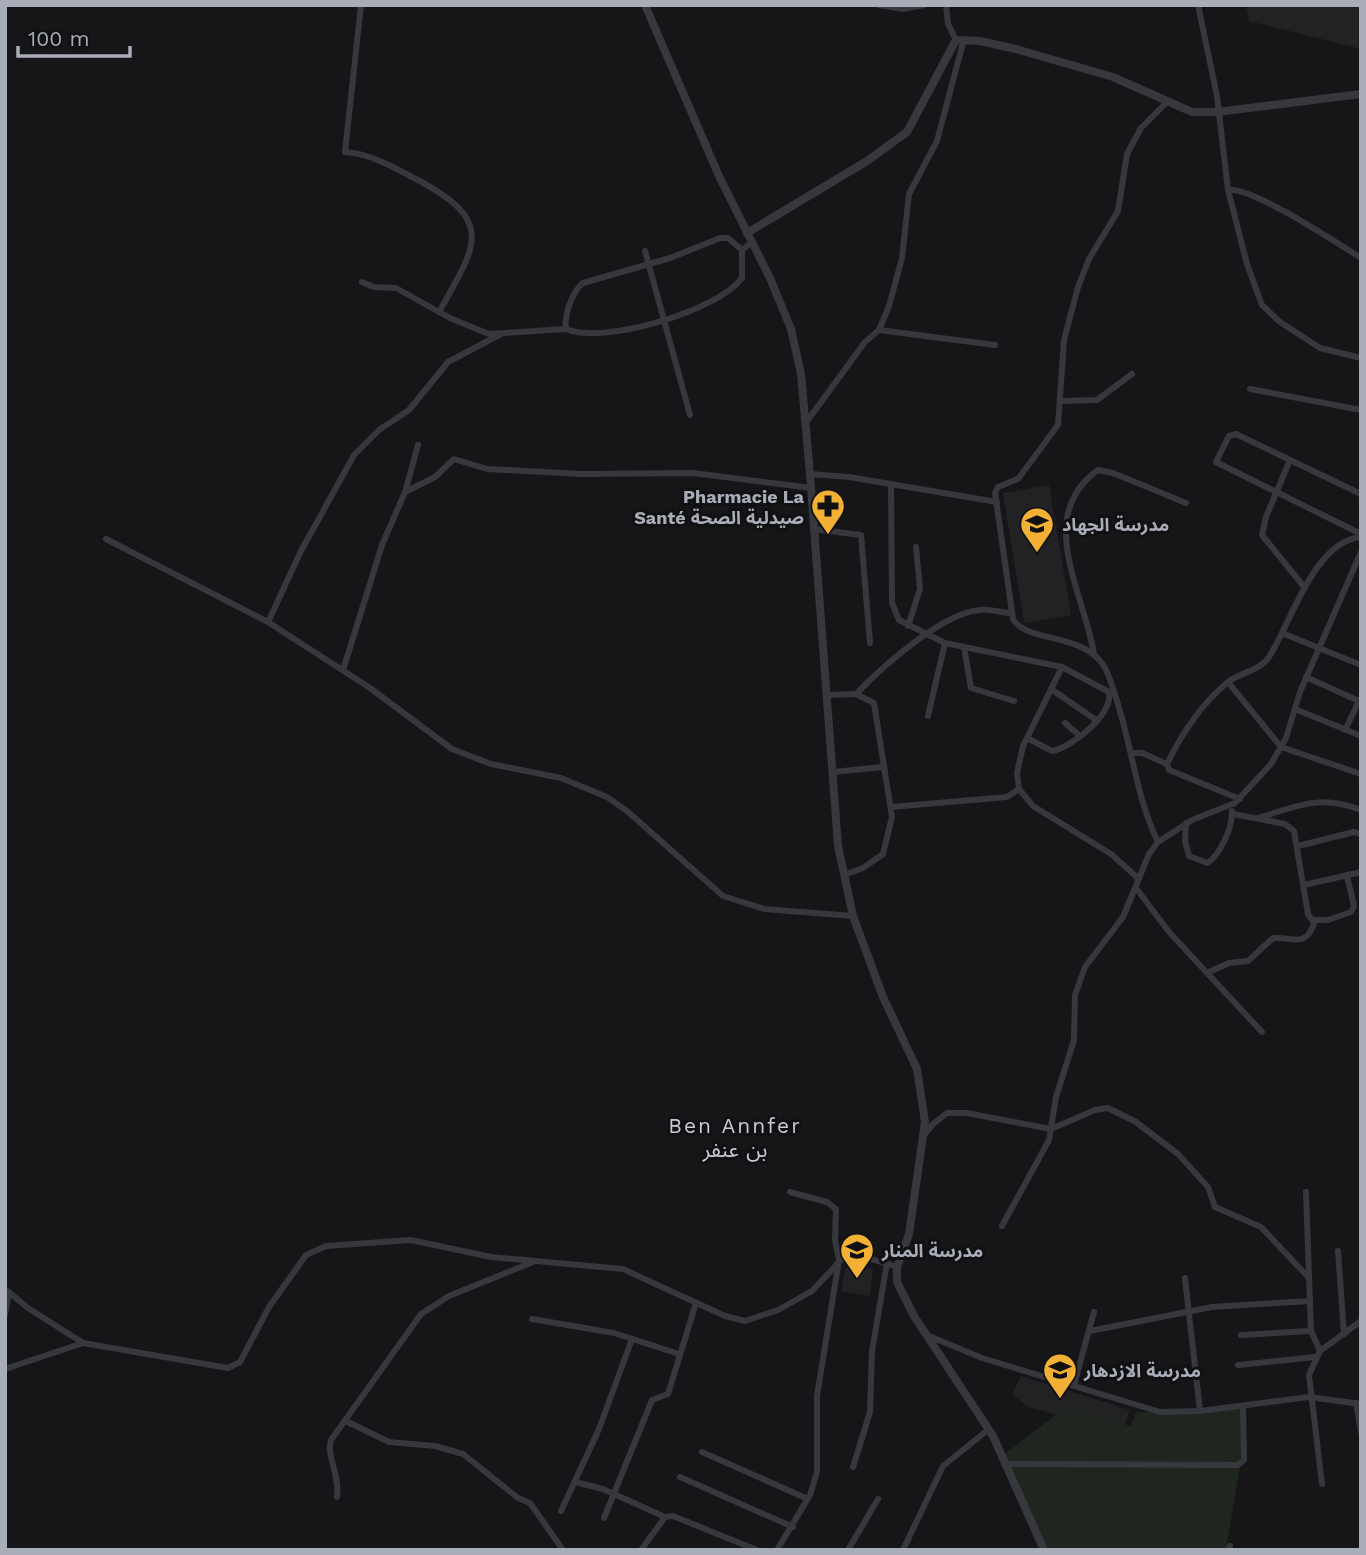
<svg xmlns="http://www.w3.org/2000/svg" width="1366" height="1555" font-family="'Work Sans','Noto Sans Arabic',sans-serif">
<rect width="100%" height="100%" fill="#161618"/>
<g fill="#222225">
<path d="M1246 5H1361V49L1249 21Z"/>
<path d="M1049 485 1071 615 1024 623 1003 493Z"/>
<path d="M847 1263 873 1269 870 1296 841 1291Z"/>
<path d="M1021 1376 1130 1410 1122 1432 1028 1407 1012 1394Z"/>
</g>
<path fill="#1e261f" d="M1245 1407 1240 1466 1226 1550H1046L1003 1455 1064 1409 1131 1426 1136 1412 1190 1413Z"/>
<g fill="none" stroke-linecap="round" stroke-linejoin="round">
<g stroke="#37383d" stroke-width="6">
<path d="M361 5 345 152C369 153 395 168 416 179 495 221 478 243 439 312"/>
<path d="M879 5 903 9 924 5"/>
<path d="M946 5 948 24 956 40"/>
<path d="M1198 5 1217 96 1228 190 1247 264 1262 305 1280 322 1320 348 1361 358"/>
<path d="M1228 190C1251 186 1337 243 1361 258"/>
<path d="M742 250 728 238H720L670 258 583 283C572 292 564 315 566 329 603 345 718 311 742 278V250L752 242"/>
<path d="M645 251 690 415"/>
<path d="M362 282 374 287 396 288 450 318 489 334 566 329"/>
<path d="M879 330 995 345"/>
<path d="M1250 389 1361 410"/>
<path d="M1061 401 1097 400 1132 374"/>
<path d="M805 424 865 342 879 330 889 306 902 258 909 194 937 141 964 39"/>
<path d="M1290 460 1266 517 1262 535 1305 588"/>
<path d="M810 474 849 477 997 502"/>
<path d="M891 484 892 603 899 620 945 643 1062 667 1109 692C1113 715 1072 747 1052 751L1027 738"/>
<path d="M406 489 418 445"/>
<path d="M1361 494 1236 434 1229 436 1216 462 1361 534"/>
<path d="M813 529 861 535 870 643"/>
<path d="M106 539 268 622 370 688 452 749 491 764 561 778 607 797 627 811 723 896 764 909 853 916"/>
<path d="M268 622 301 551 354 455 379 430 409 410 448 362 501 334"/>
<path d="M908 626 920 589 916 547"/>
<path d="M1282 633 1361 665"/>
<path d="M964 647 971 688 1014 701"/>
<path d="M1094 654C1084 592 1034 516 1098 470L1113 473 1186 503"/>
<path d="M1062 667 1023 746 1017 773 1019 789 1033 806 1111 854 1139 879"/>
<path d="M343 670 382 545 405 492 435 477 454 459 487 469 581 474 693 473 811 488"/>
<path d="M1306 677 1359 701 1361 699"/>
<path d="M1228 682 1281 747 1361 774"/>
<path d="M1051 689 1096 720"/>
<path d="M856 694C882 667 941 614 979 610 989 608 1001 613 1011 613"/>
<path d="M828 695 856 694 874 703 892 817 883 854 863 868 844 875"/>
<path d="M1295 709 1361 736"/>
<path d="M928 716 945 643"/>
<path d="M1065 723 1079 735"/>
<path d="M1345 730 1359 701"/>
<path d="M1132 753H1142L1167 764"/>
<path d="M833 772 883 767"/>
<path d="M1240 799 1169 770 1167 764C1182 733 1201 704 1228 682 1241 672 1260 671 1269 657 1291 623 1314 541 1361 537"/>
<path d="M891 807 1007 797 1019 789"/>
<path d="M1233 814 1285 824 1294 831 1308 914 1312 920H1328L1351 912 1354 906 1347 876"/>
<path d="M1258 818C1298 806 1319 794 1361 810"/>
<path d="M1186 823 1185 841 1189 856 1207 863C1220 856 1233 826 1232 811"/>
<path d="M1158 842C1136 797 1132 746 1116 698 1112 686 1109 672 1102 663 1079 633 1026 642 1013 619L995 493 998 487 1018 479 1058 425 1064 340 1078 287 1089 259 1118 211 1127 154 1141 128 1167 102"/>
<path d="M1298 846 1354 832 1361 834"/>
<path d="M1304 885 1361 872"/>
<path d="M1136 888 1169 932 1262 1032"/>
<path d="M1209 972 1229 963 1248 961 1273 938C1297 937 1305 949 1315 921"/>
<path d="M924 1135 933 1124 947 1113H967L1051 1129 1095 1110 1108 1108 1136 1122 1178 1154 1208 1187 1215 1207 1261 1227 1309 1278"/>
<path d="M1306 1192 1311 1331 1320 1351"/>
<path d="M1002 1226 1049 1140 1056 1097 1074 1040 1075 995 1085 967 1123 917 1149 854 1158 842 1192 820 1235 803 1271 764 1286 738 1300 692 1361 552"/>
<path d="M1338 1251 1344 1334"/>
<path d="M1185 1278 1200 1411"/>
<path d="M5 1289 28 1308 83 1343 228 1368 240 1362 269 1307 306 1255 326 1246 411 1240 491 1257 623 1269 725 1316 745 1321 778 1310 812 1291 844 1257H865L897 1267"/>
<path d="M5 1315 9 1292"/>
<path d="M532 1319 614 1333 679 1354"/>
<path d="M1090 1331 1212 1307 1310 1301"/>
<path d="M1241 1335 1311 1331"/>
<path d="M929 1336 982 1358 1160 1412 1200 1411 1309 1397 1361 1404"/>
<path d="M1238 1365 1315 1357"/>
<path d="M5 1369 83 1343"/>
<path d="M1074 1385 1094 1312"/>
<path d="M1356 1403 1361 1432"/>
<path d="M346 1421 389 1442 435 1446 463 1454 518 1498 530 1503 563 1550"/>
<path d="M702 1452 808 1499"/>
<path d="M1006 1464 1238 1465 1244 1460 1243 1406"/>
<path d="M853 1467 870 1412 872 1351 887 1263"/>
<path d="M680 1477 793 1527"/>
<path d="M575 1482 603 1489 665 1517"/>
<path d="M1322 1484 1309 1375 1320 1351 1361 1321"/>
<path d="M337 1497C340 1473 326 1457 331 1440L421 1314 449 1296 533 1262"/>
<path d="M561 1511 599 1429 632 1339"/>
<path d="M604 1518 652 1400 668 1394 696 1303"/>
<path d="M641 1550 665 1517 673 1516 757 1550"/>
<path d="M777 1550 810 1495 817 1472V1396L839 1260 835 1240 836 1209 827 1202 790 1192"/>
<path d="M848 1550 878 1499"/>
<path d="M903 1550 943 1466 989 1429"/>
<path d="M1228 1550 1230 1546"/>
</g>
<g stroke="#37383d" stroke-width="8">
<path d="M645 5 719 176 770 278 791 329 801 374 810 474 838 846 853 916 883 997 917 1069 925 1122 909 1234 897 1267V1282L914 1316 993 1436 1044 1550"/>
<path d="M747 233 867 161 907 132 956 40 980 41 1016 49 1113 77 1192 112H1217L1361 94"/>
</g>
</g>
<defs>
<g id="pharmacy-pin" transform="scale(1.75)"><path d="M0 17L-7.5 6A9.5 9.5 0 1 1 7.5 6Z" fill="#f2b134" stroke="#111113"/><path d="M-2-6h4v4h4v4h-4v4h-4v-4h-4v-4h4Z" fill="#111"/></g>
<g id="school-pin" transform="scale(1.75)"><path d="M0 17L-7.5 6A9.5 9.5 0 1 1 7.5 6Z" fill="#f2b134" stroke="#111113"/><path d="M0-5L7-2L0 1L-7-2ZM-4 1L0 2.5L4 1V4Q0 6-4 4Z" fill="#111"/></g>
</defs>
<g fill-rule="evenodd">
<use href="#pharmacy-pin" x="828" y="506"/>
<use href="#school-pin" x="1037" y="524"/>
<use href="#school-pin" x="857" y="1250"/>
<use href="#school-pin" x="1060" y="1370"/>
</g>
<g text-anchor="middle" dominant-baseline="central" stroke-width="6" stroke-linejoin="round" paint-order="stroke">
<g font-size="18" font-weight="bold" fill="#a8adb8" stroke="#111113" text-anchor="start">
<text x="804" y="496" text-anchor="end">Pharmacie La<tspan x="804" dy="21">Santé صيدلية الصحة</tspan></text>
<text x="1062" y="524">مدرسة الجهاد</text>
<text x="882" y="1250">مدرسة المنار</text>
<text x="1084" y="1370">مدرسة الازدهار</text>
</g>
<g font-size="21" letter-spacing="2" fill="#c9ccd4" stroke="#111113">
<text x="735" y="1125">Ben Annfer<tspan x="735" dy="24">بن عنفر</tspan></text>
</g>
</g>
<rect width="1366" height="1555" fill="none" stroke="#a8adb8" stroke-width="14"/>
<path d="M18 46v10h112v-10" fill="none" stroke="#a8adb8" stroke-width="3.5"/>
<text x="28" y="46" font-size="21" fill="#a8adb8" stroke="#111113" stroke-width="5" paint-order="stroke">100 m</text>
</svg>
